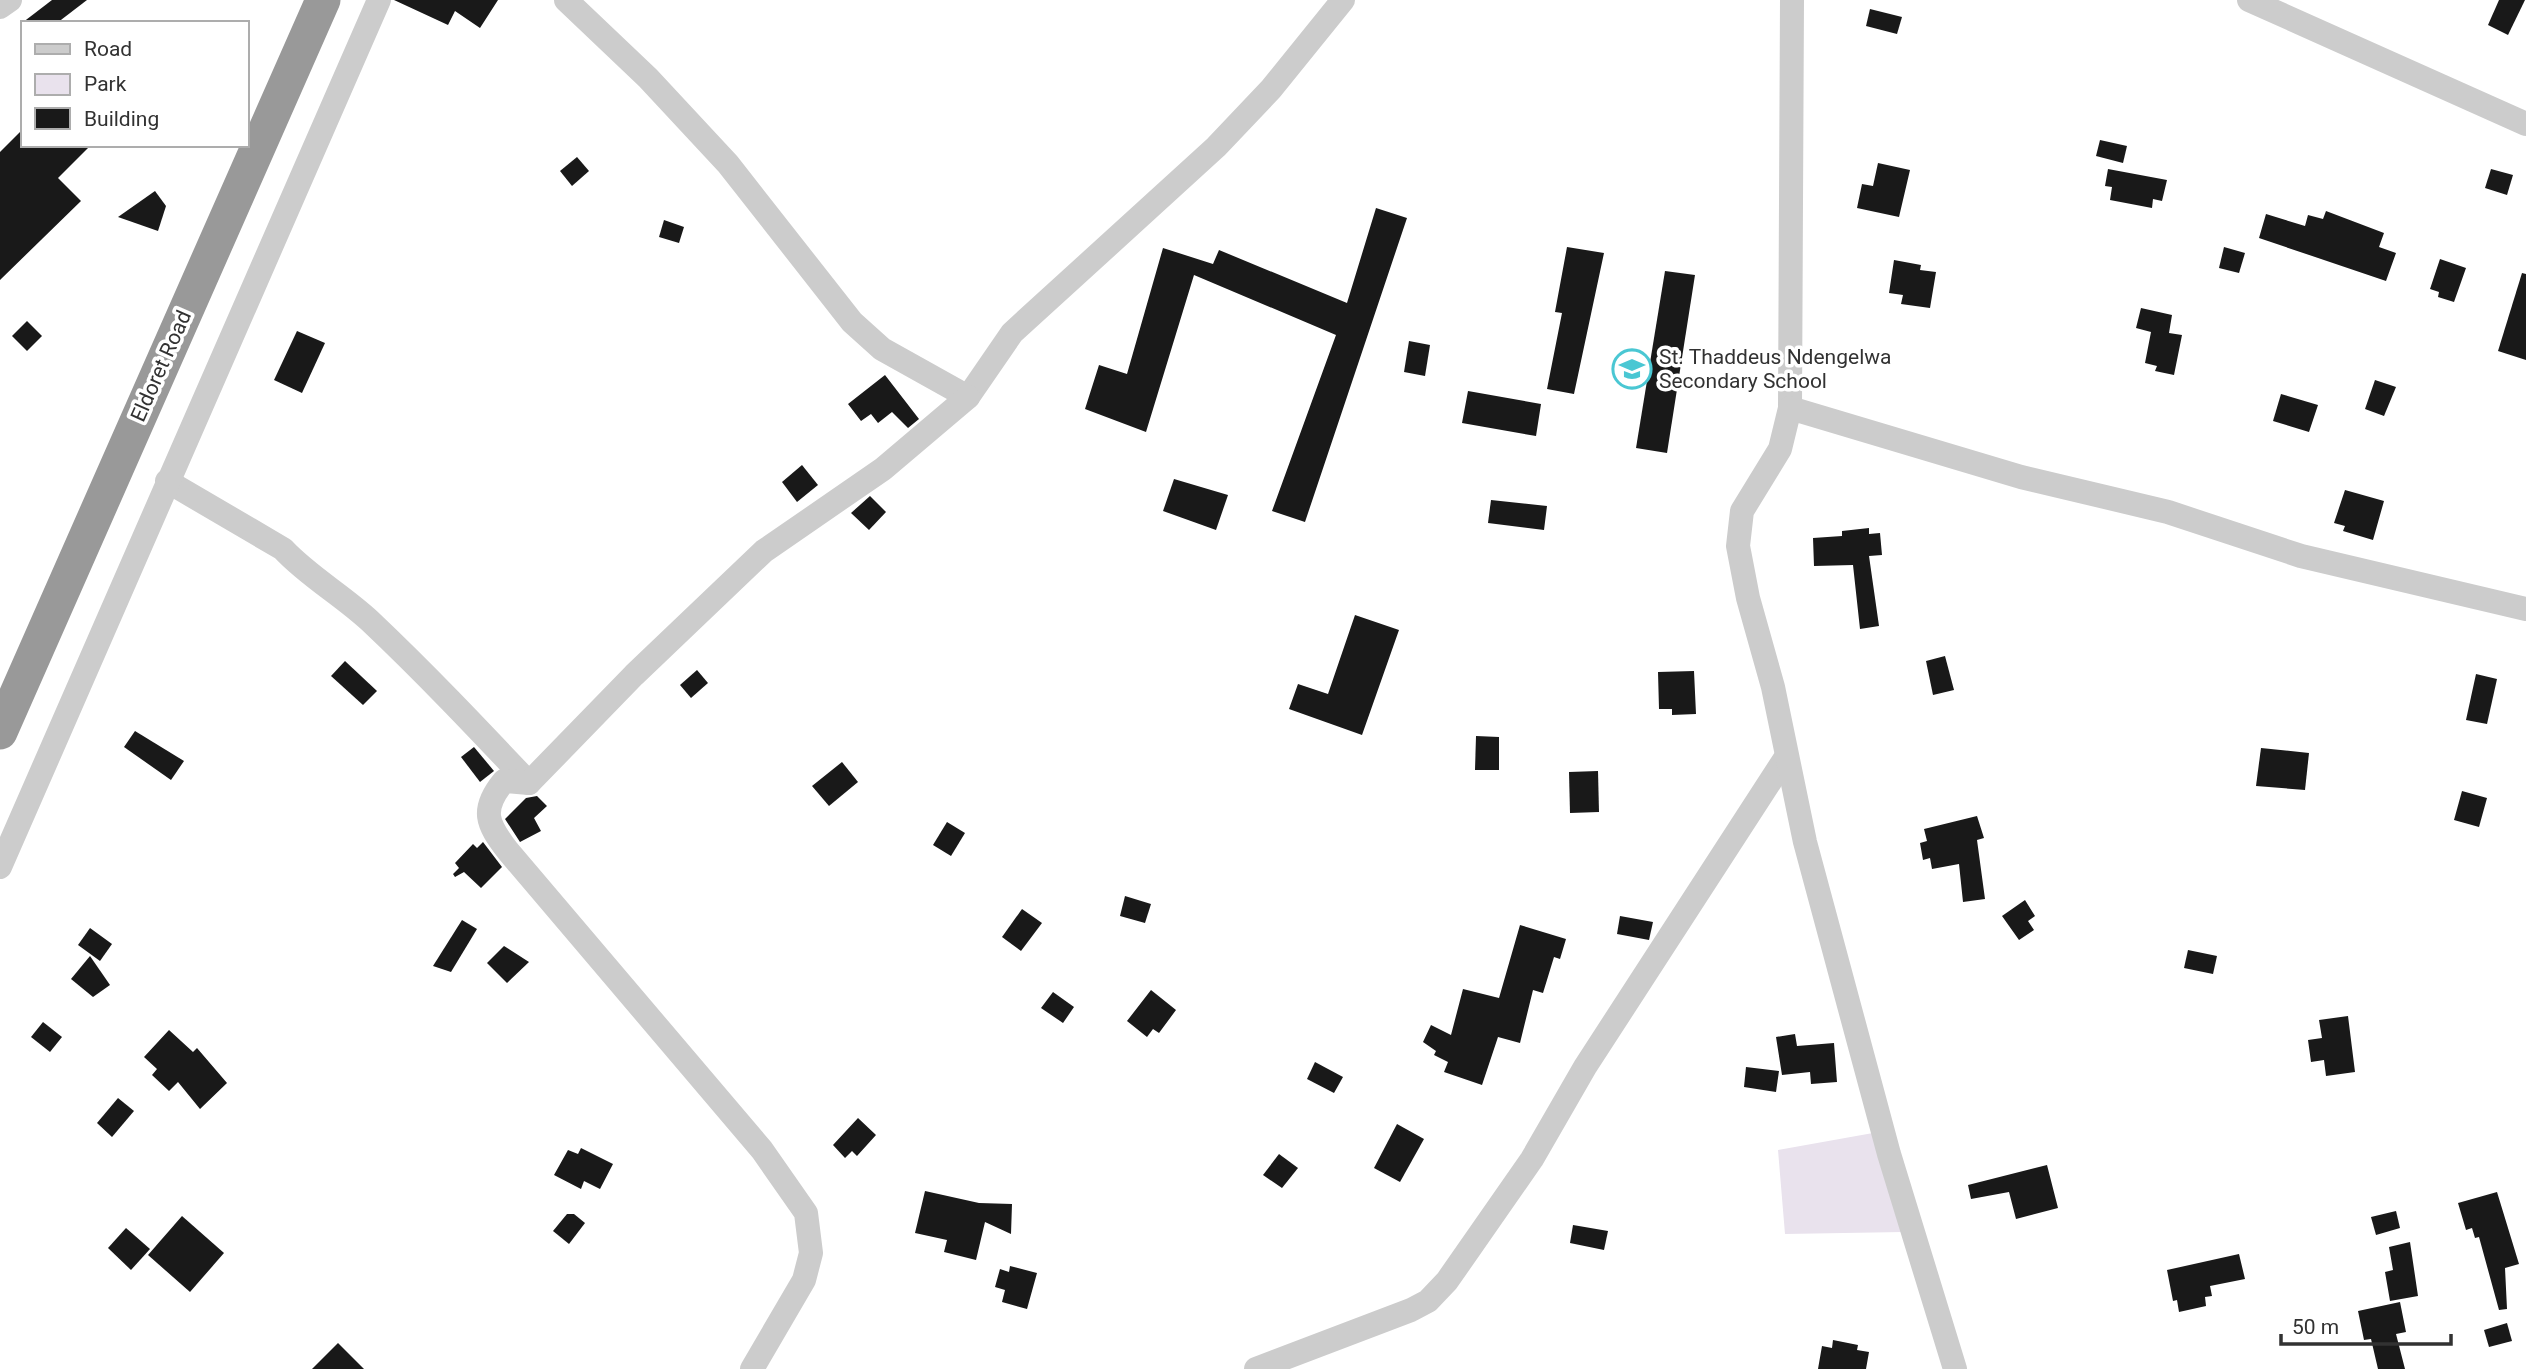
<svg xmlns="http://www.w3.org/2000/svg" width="2526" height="1369" font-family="Roboto,sans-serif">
<rect width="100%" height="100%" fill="#fff"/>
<path fill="#e9e2ed" d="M1873 1133 1903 1232 1785 1234 1778 1150Z"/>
<g fill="#191919">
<path d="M52 0H87L57 23H22Z"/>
<path d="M394 0H498L480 28 455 11 448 25Z"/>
<path d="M2499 0H2525L2508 35 2488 25Z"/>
<path d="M1870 9 1902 17 1897 34 1866 26Z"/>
<path d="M23 129V145H91L58 178 81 201 0 280V152Z"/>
<path d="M2100 140 2127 146 2123 163 2096 156Z"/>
<path d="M577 157 589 171 572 186 560 171Z"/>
<path d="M1878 163 1910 170 1899 217 1857 208 1862 184 1873 186Z"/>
<path d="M2108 169 2167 180 2162 201 2153 199 2152 208 2110 200 2112 187 2105 186Z"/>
<path d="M2491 169 2513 175 2507 195 2485 188Z"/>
<path d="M155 191 166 206 158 231 118 217Z"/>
<path d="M1376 208 1407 218 1305 522 1272 511 1336 335 1194 275 1146 432 1085 409 1099 365 1127 374 1163 248 1213 264 1219 250 1347 303Z"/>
<path d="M2326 211 2384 233 2379 247 2396 253 2386 281 2259 238 2266 214 2305 226 2308 215 2323 219Z"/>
<path d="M664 220 684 227 679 243 659 237Z"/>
<path d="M1567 247 1604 253 1574 394 1547 389 1562 313 1555 312Z"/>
<path d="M2224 247 2245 253 2239 273 2219 268Z"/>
<path d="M2440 259 2466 268 2454 302 2438 297 2439 292 2430 289Z"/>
<path d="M1894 260 1921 265 1920 270 1936 272 1930 308 1901 304 1903 295 1889 293Z"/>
<path d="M1665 271 1695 275 1667 453 1636 448Z"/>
<path d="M2522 273 2526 274V360L2498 351Z"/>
<path d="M2141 308 2172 315 2169 333 2182 335 2174 375 2155 371 2157 366 2145 363 2151 332 2136 328Z"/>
<path d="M27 321 42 336 27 351 12 336Z"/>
<path d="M297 331 325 343 302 393 274 380Z"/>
<path d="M1409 341 1430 345 1425 376 1404 372Z"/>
<path d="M885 375 919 419 908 428 892 412 878 423 871 414 861 421 848 404Z"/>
<path d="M2375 380 2396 387 2384 416 2365 409Z"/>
<path d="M1468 391 1541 404 1536 436 1462 423Z"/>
<path d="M2281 394 2318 405 2309 432 2273 421Z"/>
<path d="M802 465 818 485 797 502 782 482Z"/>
<path d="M1174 479 1228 495 1216 530 1163 511Z"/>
<path d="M2345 490 2384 501 2373 540 2343 531 2345 526 2334 523Z"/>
<path d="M870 496 886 512 869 530 851 513Z"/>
<path d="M1491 500 1547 506 1544 530 1488 523Z"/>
<path d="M1869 528V534L1880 533 1882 555 1869 556 1879 626 1860 629 1853 565 1814 566 1813 538 1842 536V531Z"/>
<path d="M1355 615 1399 630 1362 735 1289 709 1298 684 1328 694Z"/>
<path d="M1945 656 1954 690 1933 695 1926 661Z"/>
<path d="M345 661 377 691 363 705 331 676Z"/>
<path d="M697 670 708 683 691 698 680 685Z"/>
<path d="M1694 671 1696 714 1672 715V709H1659L1658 672Z"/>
<path d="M2476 674 2497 679 2487 724 2466 720Z"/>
<path d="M135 731 184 761 171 780 124 747Z"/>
<path d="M1476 736 1499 737V770H1475Z"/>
<path d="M474 747 494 771 480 782 461 757Z"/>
<path d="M2261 748 2309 753 2305 790 2256 786Z"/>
<path d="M842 762 858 782 829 806 812 786Z"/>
<path d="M1598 771 1599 812 1570 813 1569 772Z"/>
<path d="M2462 791 2487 798 2479 827 2454 820Z"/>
<path d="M537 796 547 806 534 818 541 831 520 842 505 819 526 798Z"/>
<path d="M1977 816 1984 838 1977 840 1985 899 1963 902 1959 864 1932 869 1930 858 1923 860 1920 843 1927 841 1924 829Z"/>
<path d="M947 822 965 833 951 856 933 845Z"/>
<path d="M483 842 502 867 481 888 464 872 455 877 453 874 459 868 455 863 473 844 477 848Z"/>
<path d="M1125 896 1151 904 1145 923 1120 916Z"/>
<path d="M2025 900 2035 916 2028 921 2034 930 2019 940 2002 916Z"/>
<path d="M1022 909 1042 923 1021 951 1002 937Z"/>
<path d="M1620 916 1653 922 1649 940 1617 934Z"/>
<path d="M462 920 477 929 451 972 433 966Z"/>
<path d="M1520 925 1566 939 1560 959 1554 957 1543 993 1533 990 1520 1043 1498 1037 1482 1085 1444 1072 1448 1062 1434 1055 1436 1051 1423 1042 1431 1025 1451 1035 1463 989 1499 998Z"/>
<path d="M90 928 112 944 100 961 78 945Z"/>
<path d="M504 946 529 962 507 983 487 963Z"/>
<path d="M2188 950 2217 956 2213 974 2184 968Z"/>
<path d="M90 956 110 985 93 997 71 979Z"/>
<path d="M1151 990 1176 1010 1159 1033 1153 1029 1147 1037 1127 1021Z"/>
<path d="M1053 992 1074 1007 1063 1023 1041 1008Z"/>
<path d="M2348 1016 2355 1072 2326 1076 2324 1060 2311 1062 2308 1040 2322 1038 2319 1020Z"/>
<path d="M43 1022 62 1037 50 1052 31 1037Z"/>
<path d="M169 1030 193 1052 197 1048 227 1083 200 1109 178 1082 169 1091 152 1075 157 1069 144 1057Z"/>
<path d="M1795 1034 1797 1046 1834 1043 1837 1082 1811 1084 1810 1072 1782 1075 1776 1037Z"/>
<path d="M1315 1062 1343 1077 1334 1093 1307 1079Z"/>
<path d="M1746 1067 1779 1071 1776 1092 1744 1087Z"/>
<path d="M118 1098 134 1111 112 1137 97 1123Z"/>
<path d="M858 1118 876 1135 857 1156 852 1151 845 1158 833 1145Z"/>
<path d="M1397 1124 1424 1139 1400 1182 1374 1168Z"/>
<path d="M581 1148 613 1164 600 1189 584 1181 581 1189 554 1175 568 1150 578 1154Z"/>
<path d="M1279 1154 1298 1168 1282 1188 1263 1175Z"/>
<path d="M2047 1165 2058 1208 2016 1219 2009 1192 1971 1199 1968 1185Z"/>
<path d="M925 1191 979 1203 1012 1204 1011 1234 985 1222 976 1260 944 1252 947 1240 915 1233Z"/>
<path d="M2497 1192 2519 1264 2505 1268 2507 1309 2499 1310 2479 1237 2475 1238 2472 1228 2466 1230 2458 1203Z"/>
<path d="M2396 1211 2400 1228 2376 1235 2371 1217Z"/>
<path d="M567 1214H574L585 1223 569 1244 553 1231Z"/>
<path d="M182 1216 224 1253 190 1292 148 1255Z"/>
<path d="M1573 1225 1608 1231 1604 1250 1570 1243Z"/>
<path d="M126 1228 150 1249 131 1270 108 1248Z"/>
<path d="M2410 1242 2418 1296 2390 1301 2385 1272 2393 1270 2389 1247Z"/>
<path d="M2239 1254 2245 1279 2210 1286 2212 1296 2205 1297 2206 1306 2179 1312 2177 1300 2173 1301 2167 1270Z"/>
<path d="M1010 1266 1037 1273 1027 1309 1002 1302 1005 1290 995 1287 1000 1269 1009 1272Z"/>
<path d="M2400 1302 2406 1332 2396 1334 2405 1369H2378L2371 1339 2364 1340 2358 1311Z"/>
<path d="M2507 1323 2512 1341 2489 1347 2484 1330Z"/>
<path d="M1833 1340 1858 1345 1857 1350 1869 1352 1866 1369H1818L1822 1346 1832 1348Z"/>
<path d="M338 1343 364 1369H312Z"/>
</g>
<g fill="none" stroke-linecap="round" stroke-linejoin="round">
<g stroke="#ccc" stroke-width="24">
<path d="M566 0 648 78 728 164 852 322 882 349 968 397 1012 333 1216 147 1271 89 1343 0"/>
<path d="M2249 0 2526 124"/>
<path d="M0 7 10 0"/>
<path d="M1790 408 1792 0"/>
<path d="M167 481 283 549C308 576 342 595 370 621 425 673 477 728 529 783"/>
<path d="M0 867 379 0"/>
<path d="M752 1369 804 1280 811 1253 806 1213 762 1150 508 851C487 824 480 810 504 781L529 783 634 675 764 551 883 469 968 397"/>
<path d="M1256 1369 1411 1310 1428 1301 1447 1281 1532 1159 1585 1067 1786 757"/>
<path d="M1955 1369 1889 1154 1805 842 1773 687 1748 598 1738 546 1742 511 1780 449 1790 408 2021 477 2168 512 2301 556 2526 609"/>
</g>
<path stroke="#999" stroke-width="35" d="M0 732 323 0"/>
</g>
<defs>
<g id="school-ring" transform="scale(2.0125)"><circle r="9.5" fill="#fff" stroke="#4ac7d3" stroke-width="1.5"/><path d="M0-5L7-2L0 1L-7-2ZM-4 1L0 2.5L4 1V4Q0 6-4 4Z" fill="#4ac7d3"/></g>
</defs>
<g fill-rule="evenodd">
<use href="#school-ring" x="1632" y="369"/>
</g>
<g text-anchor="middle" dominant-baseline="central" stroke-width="7" stroke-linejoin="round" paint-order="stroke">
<g font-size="21" fill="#323232" stroke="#fff" text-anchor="start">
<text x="1659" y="357">St. Thaddeus Ndengelwa<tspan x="1659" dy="24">Secondary School</tspan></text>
</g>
<g font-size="21" fill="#323232" stroke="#fff">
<text transform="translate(161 366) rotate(-66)">Eldoret Road</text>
</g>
</g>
<rect x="21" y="21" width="228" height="126" fill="#ffffff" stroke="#adadad" stroke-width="2"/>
<rect x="35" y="44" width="35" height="10" fill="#cccccc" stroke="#adadad" stroke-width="2"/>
<text x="84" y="56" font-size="21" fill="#323232">Road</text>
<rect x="35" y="74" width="35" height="21" fill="#e9e2ed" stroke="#adadad" stroke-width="2"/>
<text x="84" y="91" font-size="21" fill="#323232">Park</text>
<rect x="35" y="108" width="35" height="21" fill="#191919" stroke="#adadad" stroke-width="2"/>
<text x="84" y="126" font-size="21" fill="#323232">Building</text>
<path d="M2281 1334v10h170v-10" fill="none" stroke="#323232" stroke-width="3.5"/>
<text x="2292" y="1334" font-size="21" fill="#323232" stroke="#ffffff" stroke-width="5" paint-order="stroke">50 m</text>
</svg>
